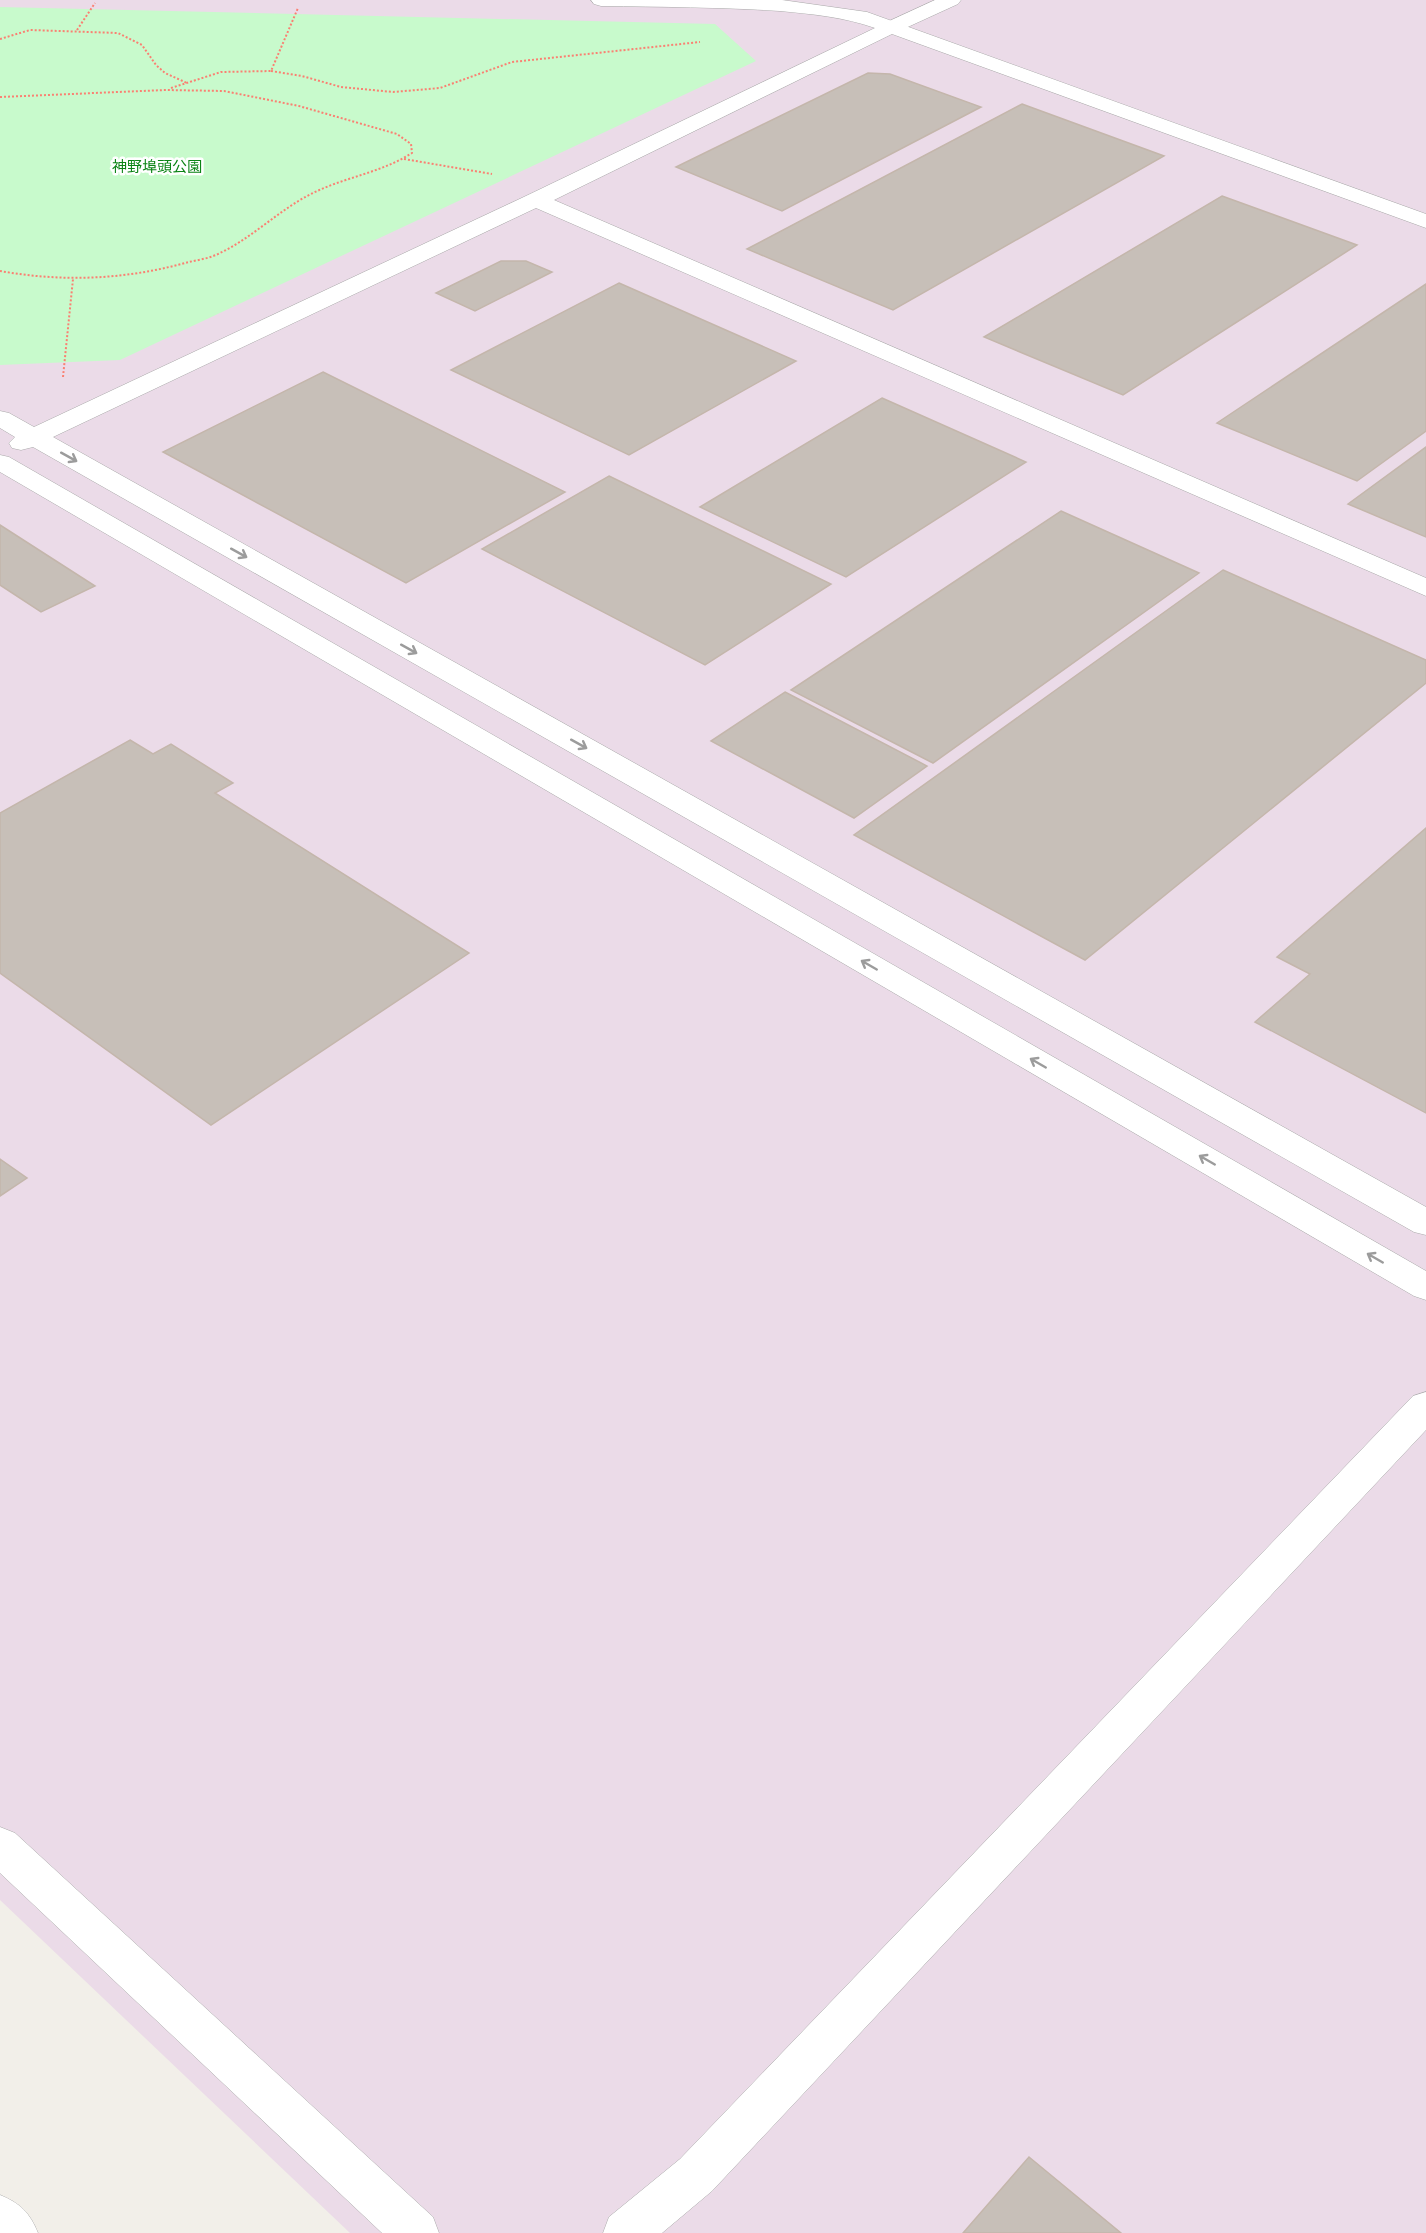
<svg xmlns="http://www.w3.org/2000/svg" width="1426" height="2233" font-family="Roboto,'Noto Sans JP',sans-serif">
<rect width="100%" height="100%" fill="#f2efe9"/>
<path fill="#ebdbe8" d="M0 0H1426V2233H350L0 1900Z"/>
<path fill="#c8facc" d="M0 7 715 24 756 61 120 360 0 365Z"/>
<g fill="#c7bfb8" stroke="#c4b6ab" stroke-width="1.5">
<path d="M868 73 890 74 981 107 782 211 676 167Z"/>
<path d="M1022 104 1164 156 893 310 747 249Z"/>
<path d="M1222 196 1357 245 1123 395 984 337Z"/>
<path d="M501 261H526L552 272 475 311 436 293Z"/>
<path d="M619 283 796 361 629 455 451 370Z"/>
<path d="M1426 284V431L1357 481 1217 423Z"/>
<path d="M323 372 565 492 406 583 163 452Z"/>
<path d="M882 398 1026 462 846 577 700 507Z"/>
<path d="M1426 447V537L1348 504Z"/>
<path d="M609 476 831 584 705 665 482 549Z"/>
<path d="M1061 511 1199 573 933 763 791 690Z"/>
<path d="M0 525 95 586 41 612 0 585Z"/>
<path d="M1223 570 1426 660V683L1085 960 854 835Z"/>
<path d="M785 692 927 766 854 818 711 741Z"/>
<path d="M130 740 153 754 171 744 233 783 215 793 469 953 211 1125 0 973V813Z"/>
<path d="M1426 828V1113L1255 1022 1310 974 1277 957Z"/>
<path d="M0 1159 27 1178 0 1196Z"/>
<path d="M1029 2157 1121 2233H963Z"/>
</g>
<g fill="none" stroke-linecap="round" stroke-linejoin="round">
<g stroke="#a9a9a9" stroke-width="1">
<path id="service" d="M935 0H961L958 4 899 31H885L882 27 885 23Z"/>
</g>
<g stroke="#a9a9a9" stroke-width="1">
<g id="tertiary">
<path d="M591 0H782L867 12 1426 214V228L892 34 554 200 1426 578V596L536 208 53 437 1426 1207V1235L1414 1232 33 447 21 450 12 448 9 443 15 437 0 428V411L9 413 34 427 528 195 875 28C844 17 812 14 780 11 720 7 661 7 601 6L594 4Z"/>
<path d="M0 455 9 457 1426 1271V1300L1414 1296 0 472Z"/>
<path d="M1426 1392V1430L712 2191 662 2233H603L609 2217 680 2159 1413 1396Z"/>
<path d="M0 1827 15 1833 433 2217 439 2233H382L0 1873Z"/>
<path d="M0 2195C20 2203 30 2213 38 2233H0Z"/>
</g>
</g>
<g stroke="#fa8072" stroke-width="2" stroke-dasharray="2 2" stroke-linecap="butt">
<path d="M77 30 95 3"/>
<path d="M0 39 30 30 118 33 142 45 156 65 165 73 187 83"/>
<path d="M271 71 302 76 341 87 393 92 440 88 512 62 700 42"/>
<path d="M171 88 221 72 271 71 298 8"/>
<path d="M0 97 166 90 224 91 299 106 397 134 411 144 412 153C381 173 344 177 311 194 279 210 252 238 220 253 209 259 196 260 185 263 123 280 62 282 0 271"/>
<path d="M404 159 492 174"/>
<path d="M63 377 73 279"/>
</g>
<use href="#service" fill="#fff" fill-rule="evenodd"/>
<use href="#tertiary" fill="#fff" fill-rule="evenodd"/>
</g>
<defs><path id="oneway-shaft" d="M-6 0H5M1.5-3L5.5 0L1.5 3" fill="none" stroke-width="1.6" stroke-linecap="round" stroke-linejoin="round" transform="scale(1.5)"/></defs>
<g stroke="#9c9c9c">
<use href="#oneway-shaft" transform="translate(69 457) rotate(29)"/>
<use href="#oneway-shaft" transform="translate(239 553) rotate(29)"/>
<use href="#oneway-shaft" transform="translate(409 649) rotate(29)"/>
<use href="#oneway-shaft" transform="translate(579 744) rotate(29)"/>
<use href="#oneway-shaft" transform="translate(869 965) rotate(-150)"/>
<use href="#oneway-shaft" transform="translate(1038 1063) rotate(-150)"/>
<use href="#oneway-shaft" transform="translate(1207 1160) rotate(-150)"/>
<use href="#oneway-shaft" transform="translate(1375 1258) rotate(-150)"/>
</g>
<g text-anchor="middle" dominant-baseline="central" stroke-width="5" stroke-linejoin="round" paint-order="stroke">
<g font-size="15" fill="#0c8416" stroke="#fff">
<text x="157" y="167">神野埠頭公園</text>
</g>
</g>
</svg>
